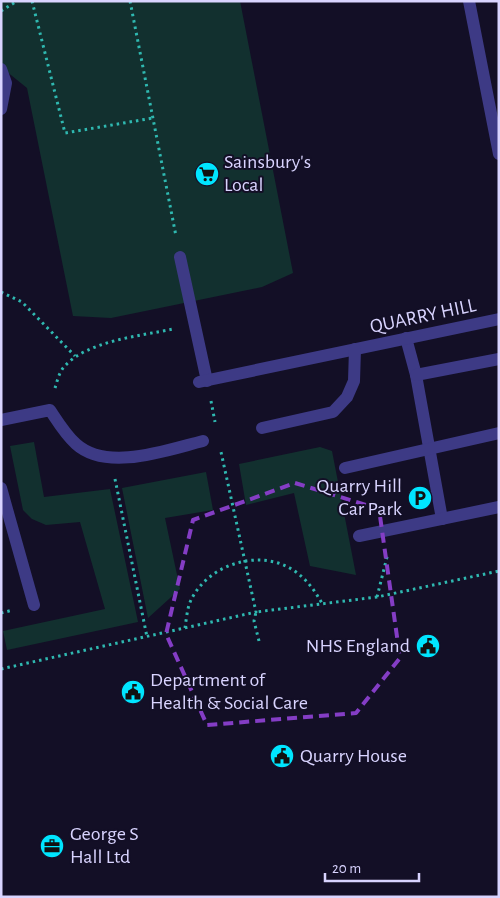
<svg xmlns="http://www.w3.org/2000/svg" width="500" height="898" font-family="'Alegreya Sans',sans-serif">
<rect width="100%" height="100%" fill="#130f26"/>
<g fill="#12302f">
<path d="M1 1H240L293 273 262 287 111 318 73 316 27 88 1 67Z"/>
<path d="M34 442 44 497 110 489 138 622 7 650 3 631 105 609 80 522 46 525 32 519 23 510 10 446Z"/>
<path d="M320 447 332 451 356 575 310 566 294 493 246 505 239 464Z"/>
<path d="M206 472 213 510 165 518 180 589 148 618 122 488Z"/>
</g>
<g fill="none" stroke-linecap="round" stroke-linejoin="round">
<g stroke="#2fb8b0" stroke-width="3" stroke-dasharray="2.5 4" stroke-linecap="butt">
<path d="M32 1 65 133 153 118"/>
<path d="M130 1 176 236"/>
<path d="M1 11 17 1"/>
<path d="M1 292 22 302 75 356"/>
<path d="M55 388C57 382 59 372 64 367 86 341 140 336 173 329"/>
<path d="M211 401 215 422"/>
<path d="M115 479 147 637"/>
<path d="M377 597 388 553"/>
<path d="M1 613 13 610"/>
<path d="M185 628C186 621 187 612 189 605 203 566 258 547 293 570 307 579 315 591 323 605"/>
<path d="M259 641 254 621 256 612 377 597 499 571"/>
<path d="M1 669 256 612 221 452"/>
</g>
<g stroke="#3d3a85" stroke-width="12">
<path d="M469 1 499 154"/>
<path d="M1 69 6 83 1 109"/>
<path d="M180 257 207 381"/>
<path d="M406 338 416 375 442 519"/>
<path d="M416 375 499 359"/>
<path d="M199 382 499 319"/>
<path d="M1 420 50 410C58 422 65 434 76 444 107 472 167 450 203 441"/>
<path d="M262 428 333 412 347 397 354 381 355 349"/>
<path d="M345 468 499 433"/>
<path d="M1 488 34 605"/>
<path d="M359 536 499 507"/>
</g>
</g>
<path fill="none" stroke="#843dc5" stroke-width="4" stroke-dasharray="10 6" stroke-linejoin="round" d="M295 483 379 509 400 658 356 713 207 725 166 634 193 520Z"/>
<defs>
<g id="supermarket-disc" transform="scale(1.25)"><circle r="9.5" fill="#00e5ff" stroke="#130f26"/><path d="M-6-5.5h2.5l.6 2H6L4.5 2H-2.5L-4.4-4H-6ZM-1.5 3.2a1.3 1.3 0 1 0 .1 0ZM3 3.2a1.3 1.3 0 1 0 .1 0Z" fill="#111"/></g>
<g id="parking-disc" transform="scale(1.25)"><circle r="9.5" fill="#00e5ff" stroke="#130f26"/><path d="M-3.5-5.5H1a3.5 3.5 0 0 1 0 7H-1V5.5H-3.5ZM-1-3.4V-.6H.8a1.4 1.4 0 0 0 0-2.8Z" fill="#111"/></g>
<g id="civic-disc" transform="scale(1.25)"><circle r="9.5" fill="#00e5ff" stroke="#130f26"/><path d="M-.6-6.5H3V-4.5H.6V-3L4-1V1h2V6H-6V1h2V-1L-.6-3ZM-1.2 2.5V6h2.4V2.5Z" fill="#111"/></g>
<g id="office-disc" transform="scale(1.25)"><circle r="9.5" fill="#00e5ff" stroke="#130f26"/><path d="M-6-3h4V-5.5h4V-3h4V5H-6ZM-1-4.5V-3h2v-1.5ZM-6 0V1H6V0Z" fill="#111"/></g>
</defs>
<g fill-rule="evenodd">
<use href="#supermarket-disc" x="207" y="174"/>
<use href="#parking-disc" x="420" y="498"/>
<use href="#civic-disc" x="428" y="646"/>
<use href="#civic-disc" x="133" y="692"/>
<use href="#civic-disc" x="282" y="756"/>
<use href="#office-disc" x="52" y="846"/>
</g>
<g text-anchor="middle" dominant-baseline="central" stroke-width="4" stroke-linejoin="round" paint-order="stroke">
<g font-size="20" fill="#d9d4ff" stroke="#130f26" text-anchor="start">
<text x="224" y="162">Sainsbury's<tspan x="224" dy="23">Local</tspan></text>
<text x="402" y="486" text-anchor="end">Quarry Hill<tspan x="402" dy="23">Car Park</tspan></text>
<text x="410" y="646" text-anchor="end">NHS England</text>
<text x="150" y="680">Department of<tspan x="150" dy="23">Health &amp; Social Care</tspan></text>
<text x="300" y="756">Quarry House</text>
<text x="70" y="834">George S<tspan x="70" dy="23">Hall Ltd</tspan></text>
</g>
<g font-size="20" fill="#d9d4ff" stroke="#130f26">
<text transform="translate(423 316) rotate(-12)">QUARRY HILL</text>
</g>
</g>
<rect width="500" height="898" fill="none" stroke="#d9d4ff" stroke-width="5"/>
<path d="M325 873v8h94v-8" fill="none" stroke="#d9d4ff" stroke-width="2.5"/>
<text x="332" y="873" font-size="15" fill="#d9d4ff" stroke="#130f26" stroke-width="4" paint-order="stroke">20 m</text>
</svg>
